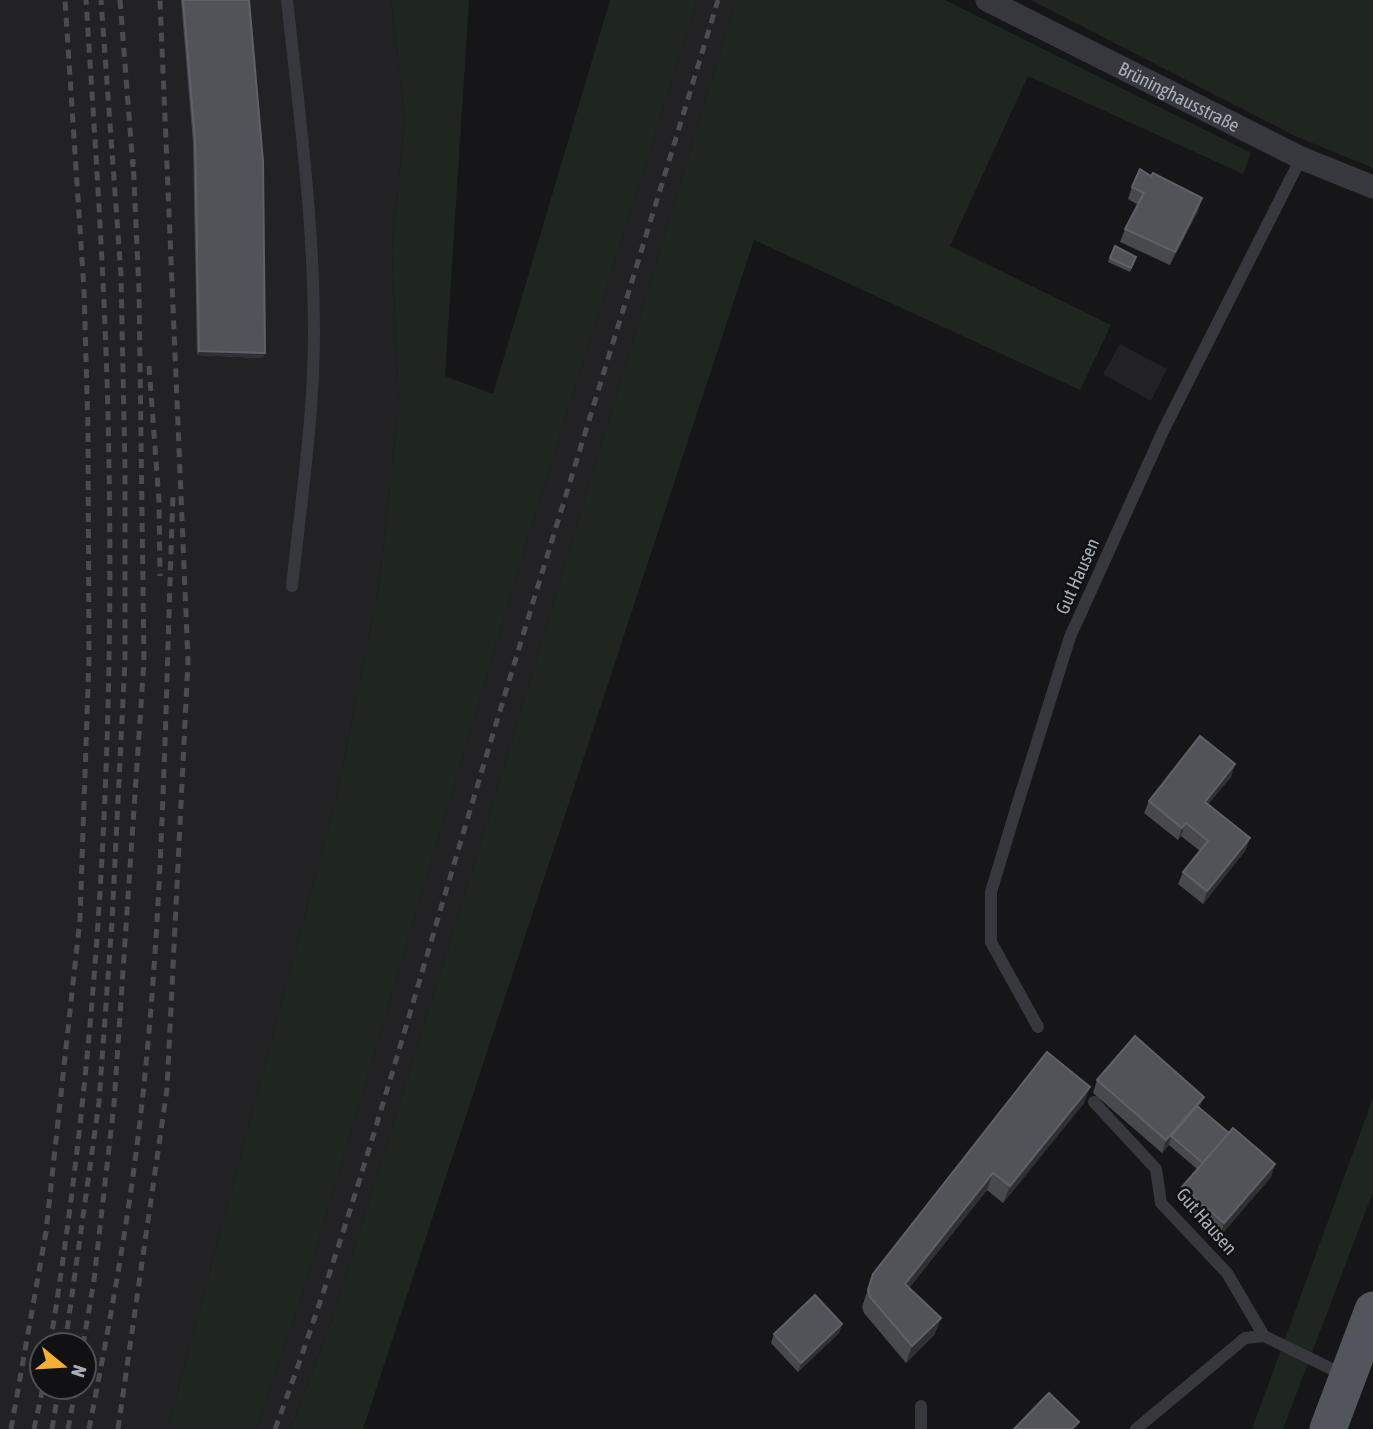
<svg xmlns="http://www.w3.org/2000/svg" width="1373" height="1429" font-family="'Asap Condensed',sans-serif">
<rect width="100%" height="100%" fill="#161618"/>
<g fill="#222225" fill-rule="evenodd">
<path d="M0 0H391L405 118 392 251 399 403 379 588 337 796 169 1425 177 1429H0ZM42 1345H84V1387H42Z"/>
<path d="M697 0H736L484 833 333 1317 291 1429H256L304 1288 530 530Z"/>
<path d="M1120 344 1167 369 1151 401 1103 374Z"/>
</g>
<g fill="#1e261f">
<path d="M391 0H469L445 376 493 394 610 0H697L530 530 304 1288 256 1429H177L169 1425 337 796 379 588 399 403 392 251 405 118Z"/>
<path d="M736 0H945L1251 153 1243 174 1028 76 950 246 1111 325 1080 390 754 240 363 1429H291L333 1317 484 833Z"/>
<path d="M1031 0H1373V168L1295 136Z"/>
<path d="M1373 1098V1192L1283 1429H1252Z"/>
</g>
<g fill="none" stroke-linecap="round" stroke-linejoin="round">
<g stroke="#37383d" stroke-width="12">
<path d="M287 0C299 111 314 221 314 333 314 417 301 502 292 586"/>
<path d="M1038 1027 991 942V892L1016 809 1070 637 1163 431 1301 158"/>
<path d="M1094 1102 1156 1169 1161 1203 1227 1273 1264 1336"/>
<path d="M921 1429V1406"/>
<path d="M1136 1429 1245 1338 1264 1336 1346 1376"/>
</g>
<path stroke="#37383d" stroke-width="23" id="s1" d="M987 0 1301 158 1373 187"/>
<path stroke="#53555c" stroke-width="37" d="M1328 1429 1373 1310"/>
<g stroke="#4a4c52" stroke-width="5" stroke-dasharray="9 7" stroke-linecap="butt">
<path d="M120 0 133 167"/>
<path d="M149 366 159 501 160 576"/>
<path d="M50 1345C97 1055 114 761 109 467 107 311 96 156 86 0"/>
<path d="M65 1345 99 1102 112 921 125 660V469L121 275 101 0"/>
<path d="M83 1345 94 1280 114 1104 144 661 139 290 133 159"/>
<path d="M11 1429 46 1232 80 919 89 658 88 429 84 290 65 0"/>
<path d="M34 1429 43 1387"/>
<path d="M52 1429 59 1387"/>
<path d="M68 1429 76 1387"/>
<path d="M89 1429C109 1327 128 1224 140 1121 164 914 165 704 173 496"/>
<path d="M118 1429 167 1089 188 661 160 0"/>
<path d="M275 1429C348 1234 403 1034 463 834 546 555 634 278 718 0"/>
</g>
</g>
<g fill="#47494d">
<path d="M181 0H249L263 358 197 355 193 143Z"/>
<path d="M1132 187 1198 211 1170 265 1120 242 1125 229 1138 205 1128 199Z"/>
<path d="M1115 246 1136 257 1130 272 1108 262Z"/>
<path d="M1235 764 1231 777 1208 804 1250 838 1245 851 1203 904 1178 884 1183 872 1200 851 1181 836 1178 840 1144 813 1149 801Z"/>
<path d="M1047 1052 1084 1103 1003 1203 987 1190 909 1288 941 1318 934 1335 906 1363 864 1313 862 1307 873 1274Z"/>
<path d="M1097 1080 1200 1108 1229 1133 1275 1164 1271 1177 1220 1236 1178 1199 1182 1187 1197 1169 1169 1145 1162 1153 1093 1093Z"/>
<path d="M842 1324 839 1333 798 1372 771 1343 774 1334Z"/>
</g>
<g fill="#2f3033">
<path d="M1202 198 1198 211 1170 265 1175 252Z"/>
<path d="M199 351 265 353 263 358 197 355Z"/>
<path d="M1235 764 1231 777 1200 814 1205 802Z"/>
<path d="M1186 823 1181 836 1178 840 1182 828Z"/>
<path d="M1250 838 1245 851 1203 904 1207 891Z"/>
<path d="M1090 1087 1084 1103 1003 1203 1010 1186Z"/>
<path d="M1204 1097 1199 1109 1171 1136 1169 1145 1162 1153 1166 1140Z"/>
<path d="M1275 1164 1271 1177 1220 1236 1224 1223Z"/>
<path d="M993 1173 987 1190 899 1300 905 1284Z"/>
<path d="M941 1318 934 1335 906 1363 912 1346Z"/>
<path d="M842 1324 839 1333 798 1372 801 1363Z"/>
</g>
<g fill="#525359" stroke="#5f6168" stroke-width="2">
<path d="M183 0H249L263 161 265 353 199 351 195 139Z"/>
<path d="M1140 169 1151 176 1153 173 1202 198 1175 252 1125 229 1144 193 1132 187Z"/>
<path d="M1115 246 1136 257 1131 268 1110 258Z"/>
<path d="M1200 736 1235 764 1205 802 1250 838 1207 891 1183 872 1208 841 1186 823 1182 828 1149 801Z"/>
<path d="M1135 1036 1204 1097 1166 1140 1097 1080Z"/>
<path d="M1047 1052 1090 1087 1010 1186 993 1173 905 1284 941 1318 912 1346 870 1297 868 1290 873 1274Z"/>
<path d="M1197 1106 1229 1133 1203 1163 1171 1136Z"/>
<path d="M1233 1128 1275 1164 1224 1223 1182 1187Z"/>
<path d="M815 1295 842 1324 801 1363 774 1334Z"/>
<path d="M1049 1393 1079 1422 1072 1429H1014Z"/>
</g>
<g text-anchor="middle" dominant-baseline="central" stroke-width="5" stroke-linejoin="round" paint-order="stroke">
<g font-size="19" fill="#a7adb8" stroke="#111113">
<text stroke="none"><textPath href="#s1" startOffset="215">Brüninghausstraße</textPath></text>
<text transform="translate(1077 576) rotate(-66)">Gut Hausen</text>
<text transform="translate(1207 1221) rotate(49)">Gut Hausen</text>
</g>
</g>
<g transform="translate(63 1366) rotate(108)"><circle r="33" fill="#111113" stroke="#4d4f55" stroke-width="2"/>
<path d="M0-5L12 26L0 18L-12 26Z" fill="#f5b031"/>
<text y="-10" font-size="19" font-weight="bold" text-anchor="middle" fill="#a7adb8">N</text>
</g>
</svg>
